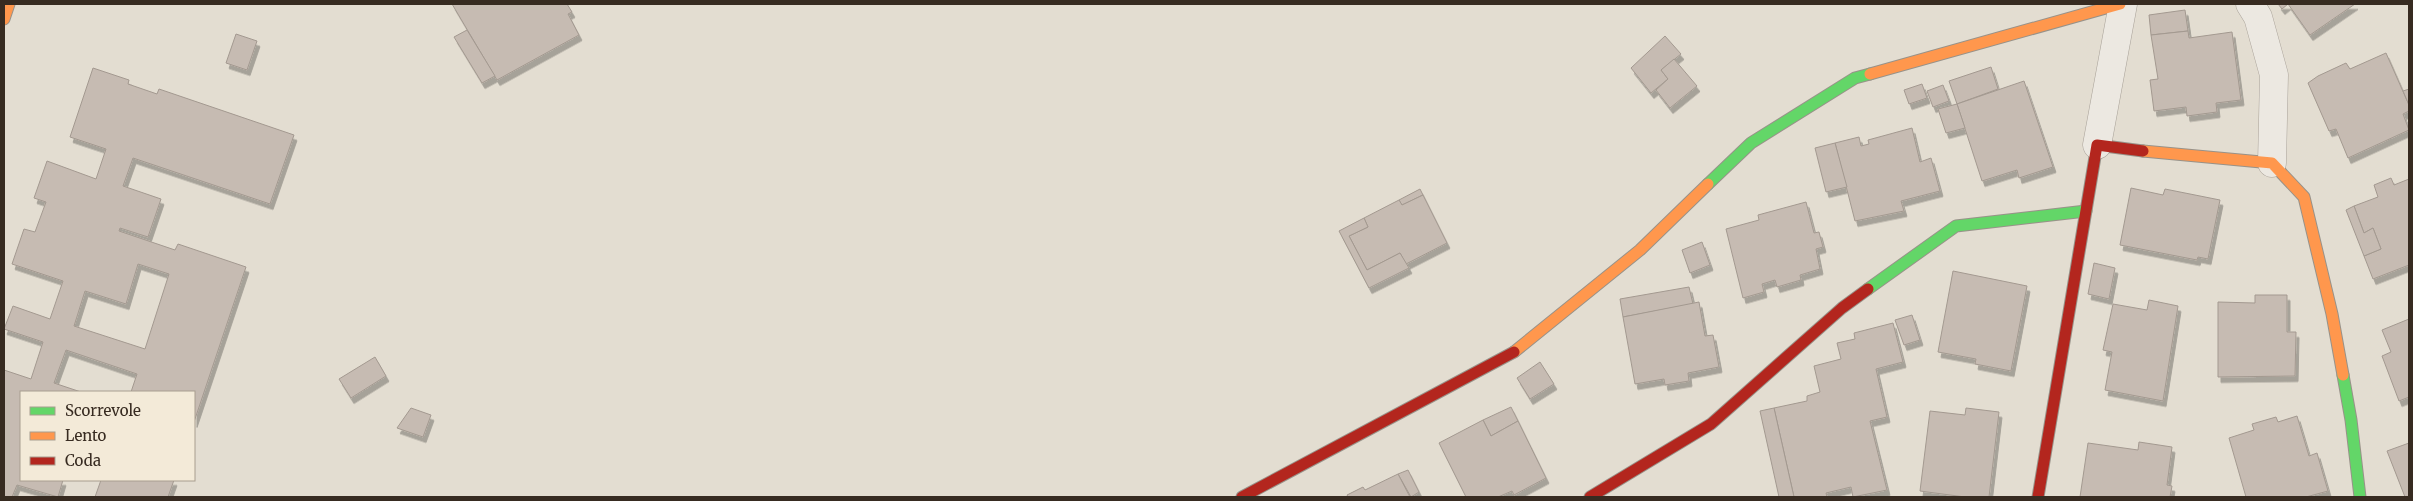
<svg xmlns="http://www.w3.org/2000/svg" width="2413" height="501" font-family="Merriweather,serif">
<defs>
<filter id="shadow"><feDropShadow dx="3" dy="5.5" stdDeviation="0" flood-color="#0004"/></filter>
</defs>
<rect width="100%" height="100%" fill="#e3ddd1"/>
<g fill="#c6bbb2" stroke="#a39990" fill-rule="evenodd" filter="url(#shadow)">
<path d="M452 4H567L572 12 568 14 579 35 497 80Z"/>
<path d="M2278 4H2355L2310 35 2288 4 2282 9Z"/>
<path d="M2185 10 2188 31 2151 35 2149 15Z"/>
<path d="M467 30 495 76 482 83 454 37Z"/>
<path d="M2188 31 2189 38 2232 32 2241 100 2216 103 2217 112 2187 116 2186 107 2154 111 2150 80 2158 79 2151 35Z"/>
<path d="M236 34 257 41 247 70 226 63Z"/>
<path d="M1665 36 1681 54 1661 70 1668 79 1651 93 1631 68Z"/>
<path d="M2386 53 2409 105V111L2403 114 2409 130 2348 158 2336 129 2329 131 2308 83 2318 76 2346 63 2350 69Z"/>
<path d="M1674 59 1697 86 1670 108 1656 90 1668 79 1661 70Z"/>
<path d="M1991 67 1998 89 1957 104 1949 81Z"/>
<path d="M93 68 129 80 128 84 157 94 159 89 294 135 270 204 133 158 123 186 161 199 148 237 120 228 119 231 175 250 178 244 246 267 194 422V392H131L137 374 66 350 54 383 81 392H21V480H63L58 497 17 485 12 497H4V370L31 379 43 342 4 329 13 306 50 319 63 281 12 264 24 229 35 232 46 202 34 198 47 161 96 179 106 149 70 137ZM138 264 169 274 145 349 74 326 85 291 126 304Z"/>
<path d="M2024 81 2053 167 2019 178 2017 170 1982 181 1957 104Z"/>
<path d="M1922 84 1927 98 1909 104 1904 90Z"/>
<path d="M1943 85 1949 101 1933 107 1927 91Z"/>
<path d="M2409 89V105L2403 91Z"/>
<path d="M1957 104 1965 128 1946 133 1938 109Z"/>
<path d="M1912 128 1920 162 1931 158 1940 191 1901 201 1904 211 1855 221 1835 143 1859 137 1861 146 1869 144 1868 140Z"/>
<path d="M1835 143 1847 187 1826 192 1815 148Z"/>
<path d="M2391 178 2394 185 2409 179V265L2373 279 2364 256 2381 249 2373 228 2364 233 2354 206 2378 197 2374 185Z"/>
<path d="M2131 188 2163 195 2165 189 2220 200 2208 259 2198 257 2197 260 2120 245Z"/>
<path d="M1420 189 1423 195 1402 205 1399 200Z"/>
<path d="M1423 195 1447 243 1406 264 1400 253 1367 270 1349 236 1368 227 1364 218 1399 200 1402 205Z"/>
<path d="M1806 202 1814 233 1819 232 1823 247 1816 249 1820 269 1800 275 1801 280 1777 287 1775 280 1762 284 1764 292 1743 298 1726 229 1759 220 1758 215Z"/>
<path d="M2354 206 2364 233 2373 228 2381 249 2364 256 2346 210Z"/>
<path d="M1364 218 1368 227 1349 236 1367 270 1400 253 1409 268 1369 288 1339 231Z"/>
<path d="M1702 242 1710 265 1690 273 1682 250Z"/>
<path d="M2094 263 2115 268 2109 299 2088 294Z"/>
<path d="M1953 271 2027 286 2011 371 1975 364 1976 359 1938 352Z"/>
<path d="M1689 287 1693 304 1623 317 1620 299Z"/>
<path d="M2255 295H2287V332H2296L2295 376 2218 377V302L2255 303Z"/>
<path d="M2149 300 2178 306 2163 401 2105 390 2112 352 2103 350 2113 304 2147 310Z"/>
<path d="M1699 302 1705 336 1713 335 1719 367 1688 373 1689 381 1665 385 1664 379 1635 384 1623 317Z"/>
<path d="M1912 315 1920 340 1904 345 1895 320Z"/>
<path d="M2409 319V397L2399 401 2382 356 2391 352 2382 330Z"/>
<path d="M1893 323 1903 362 1876 369 1887 417 1870 421 1887 490 1853 497 1851 487 1826 493 1827 497H1794L1774 408 1807 401V396L1820 392 1814 366 1841 359 1837 343 1855 339 1854 333Z"/>
<path d="M375 357 386 376 351 398 339 379Z"/>
<path d="M1540 362 1554 384 1530 399 1517 378Z"/>
<path d="M1511 407 1518 421 1491 436 1483 420Z"/>
<path d="M411 408 431 415 423 437 397 428Z"/>
<path d="M1774 408 1794 497H1779L1760 411Z"/>
<path d="M1966 408 1999 412 1989 497H1965L1920 491 1930 411 1965 415Z"/>
<path d="M2297 416 2309 456 2317 453 2328 491 2306 497H2246L2229 438 2254 430 2252 424 2276 417 2278 422Z"/>
<path d="M1483 420 1491 436 1518 421 1546 478 1514 495 1512 491 1498 497H1466L1439 443Z"/>
<path d="M2139 442 2172 447 2167 485 2172 486 2170 497H2080L2088 443 2138 450Z"/>
<path d="M2409 443V497H2405L2387 451Z"/>
<path d="M1408 470 1419 492 1411 497 1398 474Z"/>
<path d="M1398 474 1410 497H1348L1347 495 1363 487 1365 490Z"/>
<path d="M101 480H174L168 497H95Z"/>
</g>
<g fill="none" stroke-linecap="round" stroke-linejoin="round">
<g stroke="#a9a299" stroke-width="29">
<g id="street">
<path d="M2250 4 2258 17 2274 75 2272 163"/>
<path d="M2097 145 2123 4"/>
</g>
</g>
<g stroke="#989289" stroke-width="13">
<g id="fast">
<path d="M1708 184 1751 143 1855 78 1870 74"/>
<path d="M1868 289 1956 226 2086 211"/>
<path d="M2343 375 2351 420 2360 497"/>
</g>
</g>
<g stroke="#989289" stroke-width="13">
<g id="slow">
<path d="M4 19 9 4"/>
<path d="M1870 74 2120 4"/>
<path d="M2143 151 2272 163 2304 197 2332 314 2343 375"/>
<path d="M1514 352 1640 250 1708 184"/>
</g>
</g>
<g stroke="#989289" stroke-width="13">
<g id="jam">
<path d="M1242 497 1514 352"/>
<path d="M1590 497 1711 424 1842 308 1868 289"/>
<path d="M2038 497 2097 145 2143 151"/>
</g>
</g>
<use href="#street" stroke="#ece8e1" stroke-width="28"/>
<use href="#fast" stroke="#63d668" stroke-width="11"/>
<use href="#slow" stroke="#ff974d" stroke-width="11"/>
<use href="#jam" stroke="#b3261e" stroke-width="11"/>
</g>
<rect width="2413" height="501" fill="none" stroke="#372b21" stroke-width="10"/>
<rect x="20" y="391" width="175" height="90" fill="#f3ead8" stroke="#a89e8f"/>
<rect x="30" y="407" width="25" height="8" fill="#63d668" stroke="#a89e8f"/>
<text x="65" y="416" font-size="15" fill="#372b21">Scorrevole</text>
<rect x="30" y="432" width="25" height="8" fill="#ff974d" stroke="#a89e8f"/>
<text x="65" y="441" font-size="15" fill="#372b21">Lento</text>
<rect x="30" y="457" width="25" height="8" fill="#b3261e" stroke="#a89e8f"/>
<text x="65" y="466" font-size="15" fill="#372b21">Coda</text>
</svg>
